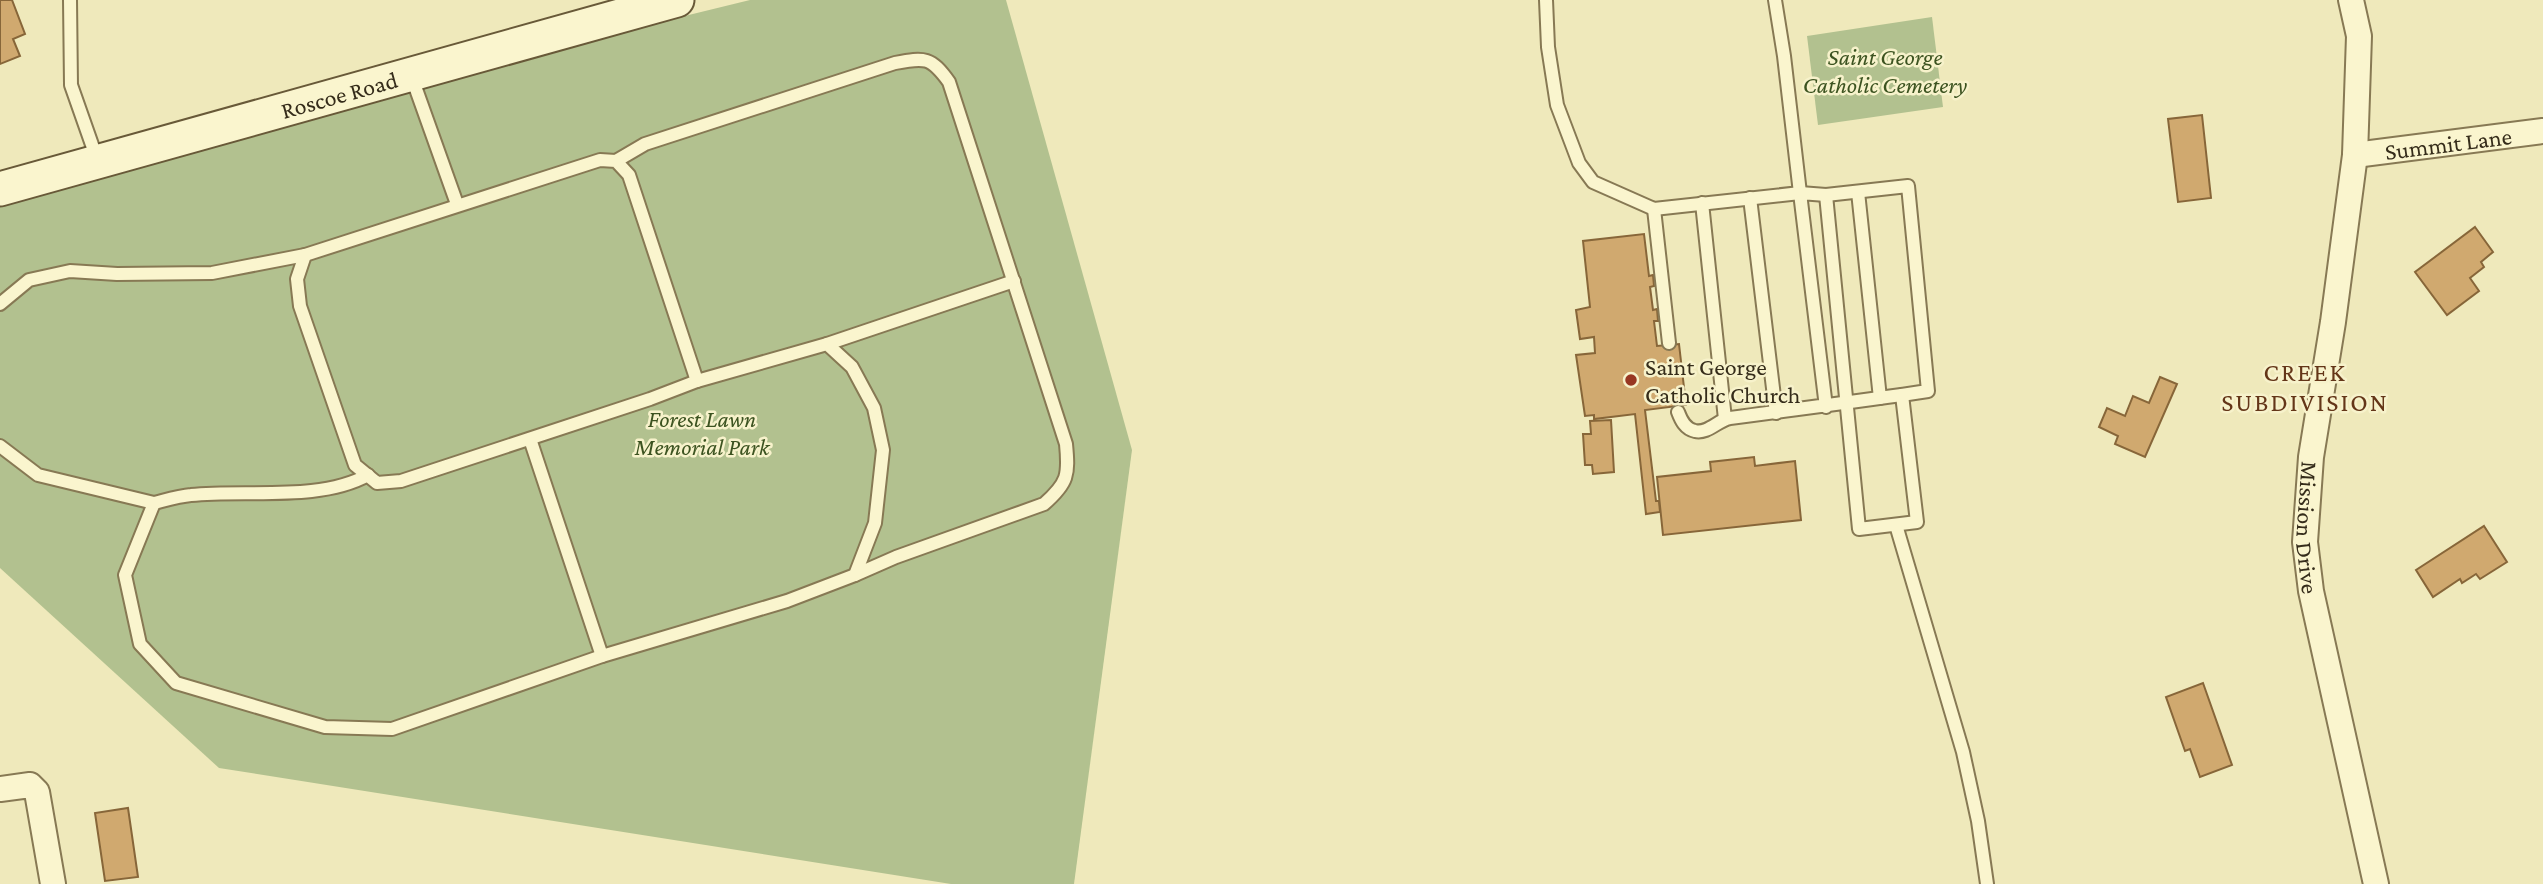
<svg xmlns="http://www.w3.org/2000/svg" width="2543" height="884" font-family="'Crimson Pro',serif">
<rect width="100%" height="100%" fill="#efe9bb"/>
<g fill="#b2c18f">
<path d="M750 0H1006L1132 450 1074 884H951L219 768 0 568V204L652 24Z"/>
<path d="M1932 17 1943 107 1818 125 1807 36Z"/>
</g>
<g fill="#d0a96f" stroke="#876639" stroke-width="2">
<path d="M0 0H12L25 34 13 39 20 56 0 64Z"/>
<path d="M2202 115 2211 198 2178 202 2168 119Z"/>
<path d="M2475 227 2493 252 2481 262 2484 267 2470 278 2479 291 2447 315 2415 272Z"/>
<path d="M1644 234 1649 276 1653 275 1654 286 1650 287 1653 310 1657 309 1658 321H1654L1657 346 1679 344 1686 405 1645 410 1656 501H1659L1660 512 1646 514 1635 414 1594 419V415L1585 416 1576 355 1595 353 1594 337 1580 339 1576 310 1590 307 1583 241Z"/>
<path d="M2160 377 2177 384 2145 457 2115 444 2118 436 2099 427 2107 408 2125 416 2133 396 2149 403Z"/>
<path d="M1611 420 1614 472 1593 474 1592 465H1585L1583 434H1591L1590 421Z"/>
<path d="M1754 457 1755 466 1795 461 1801 520 1663 535 1657 477 1711 471 1710 462Z"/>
<path d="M2484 526 2507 562 2480 579 2476 574 2462 583 2460 579 2433 597 2416 570Z"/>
<path d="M2203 683 2232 765 2200 777 2190 749 2185 751 2166 697Z"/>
<path d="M128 808 138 877 105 881 95 813Z"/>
</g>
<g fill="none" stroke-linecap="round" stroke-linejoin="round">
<g stroke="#877954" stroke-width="16">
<g id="lane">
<path d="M70 0 71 85 97 159"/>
<path d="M1546 0 1548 47 1557 105 1579 163 1593 182 1654 209 1800 193 1784 56 1775 0"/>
<path d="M411 75 457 204"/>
<path d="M616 161 645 144 895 63C925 57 931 57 949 82L1066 444C1069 475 1068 483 1044 504L896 557 855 575"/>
<path d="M1858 192 1880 398"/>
<path d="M1826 195 1859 529 1917 522 1902 395"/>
<path d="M1750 198 1776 413"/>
<path d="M1702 203 1725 419"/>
<path d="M1654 209 1669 343"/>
<path d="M305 255 297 279 300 306 355 465 377 483 401 481 650 399 697 381"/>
<path d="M0 304 29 280 70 271 117 274 212 273 305 255 600 160 616 161 629 175 697 381 827 344 852 367 874 408 883 450 875 523 855 575 787 601 602 656 392 729 325 727 176 683 140 644 125 575 154 503 38 475 0 446"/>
<path d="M827 344 1014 281"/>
<path d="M1678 412C1681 420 1685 429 1695 431 1708 434 1718 420 1730 418 1796 409 1862 401 1928 391L1908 186 1826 195 1800 193 1826 407"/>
<path d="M530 439 602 656"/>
<path d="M154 503C166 500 179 496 191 495 246 489 319 502 368 475"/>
<path d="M1896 525 1963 752 1978 821 1987 884"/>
</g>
</g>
<g stroke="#877954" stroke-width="28">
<g id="street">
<path id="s1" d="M2351 0 2359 36 2355 155 2333 322 2311 457 2305 542 2311 591 2376 884"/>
<path id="s2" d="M2355 155 2543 131"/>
<path d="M0 789 30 785 37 792 53 884"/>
</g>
</g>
<g stroke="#685938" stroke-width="37">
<g id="secondary">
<path id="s3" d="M0 189 677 0"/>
</g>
</g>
<use href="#lane" stroke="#faf5ce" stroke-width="12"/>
<use href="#street" stroke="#faf5ce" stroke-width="24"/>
<use href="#secondary" stroke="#faf5ce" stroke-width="33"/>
</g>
<circle fill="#983722" stroke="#f7f2cb" stroke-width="2.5" cx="1631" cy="380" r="7"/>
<g text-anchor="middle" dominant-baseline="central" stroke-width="5" stroke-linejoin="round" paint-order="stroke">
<g font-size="24" font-style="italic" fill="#3c5320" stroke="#f7f2cb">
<text x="1885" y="56">Saint George<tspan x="1885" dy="28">Catholic Cemetery</tspan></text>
<text x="702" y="418">Forest Lawn<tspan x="702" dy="28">Memorial Park</tspan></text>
</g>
<g font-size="24" fill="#352c1a" stroke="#f7f2cb">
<text stroke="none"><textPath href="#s3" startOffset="352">Roscoe Road</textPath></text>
<text stroke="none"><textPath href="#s2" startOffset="94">Summit Lane</textPath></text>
<text stroke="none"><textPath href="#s1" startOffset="532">Mission Drive</textPath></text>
</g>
<g font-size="24" fill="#352c1a" stroke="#f7f2cb" text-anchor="start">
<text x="1645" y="366">Saint George<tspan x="1645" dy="28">Catholic Church</tspan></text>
</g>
<g font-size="26" letter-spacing="2" fill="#643618" stroke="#f7f2cb">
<text x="2305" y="372">CREEK<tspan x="2305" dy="30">SUBDIVISION</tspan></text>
</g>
</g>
</svg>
